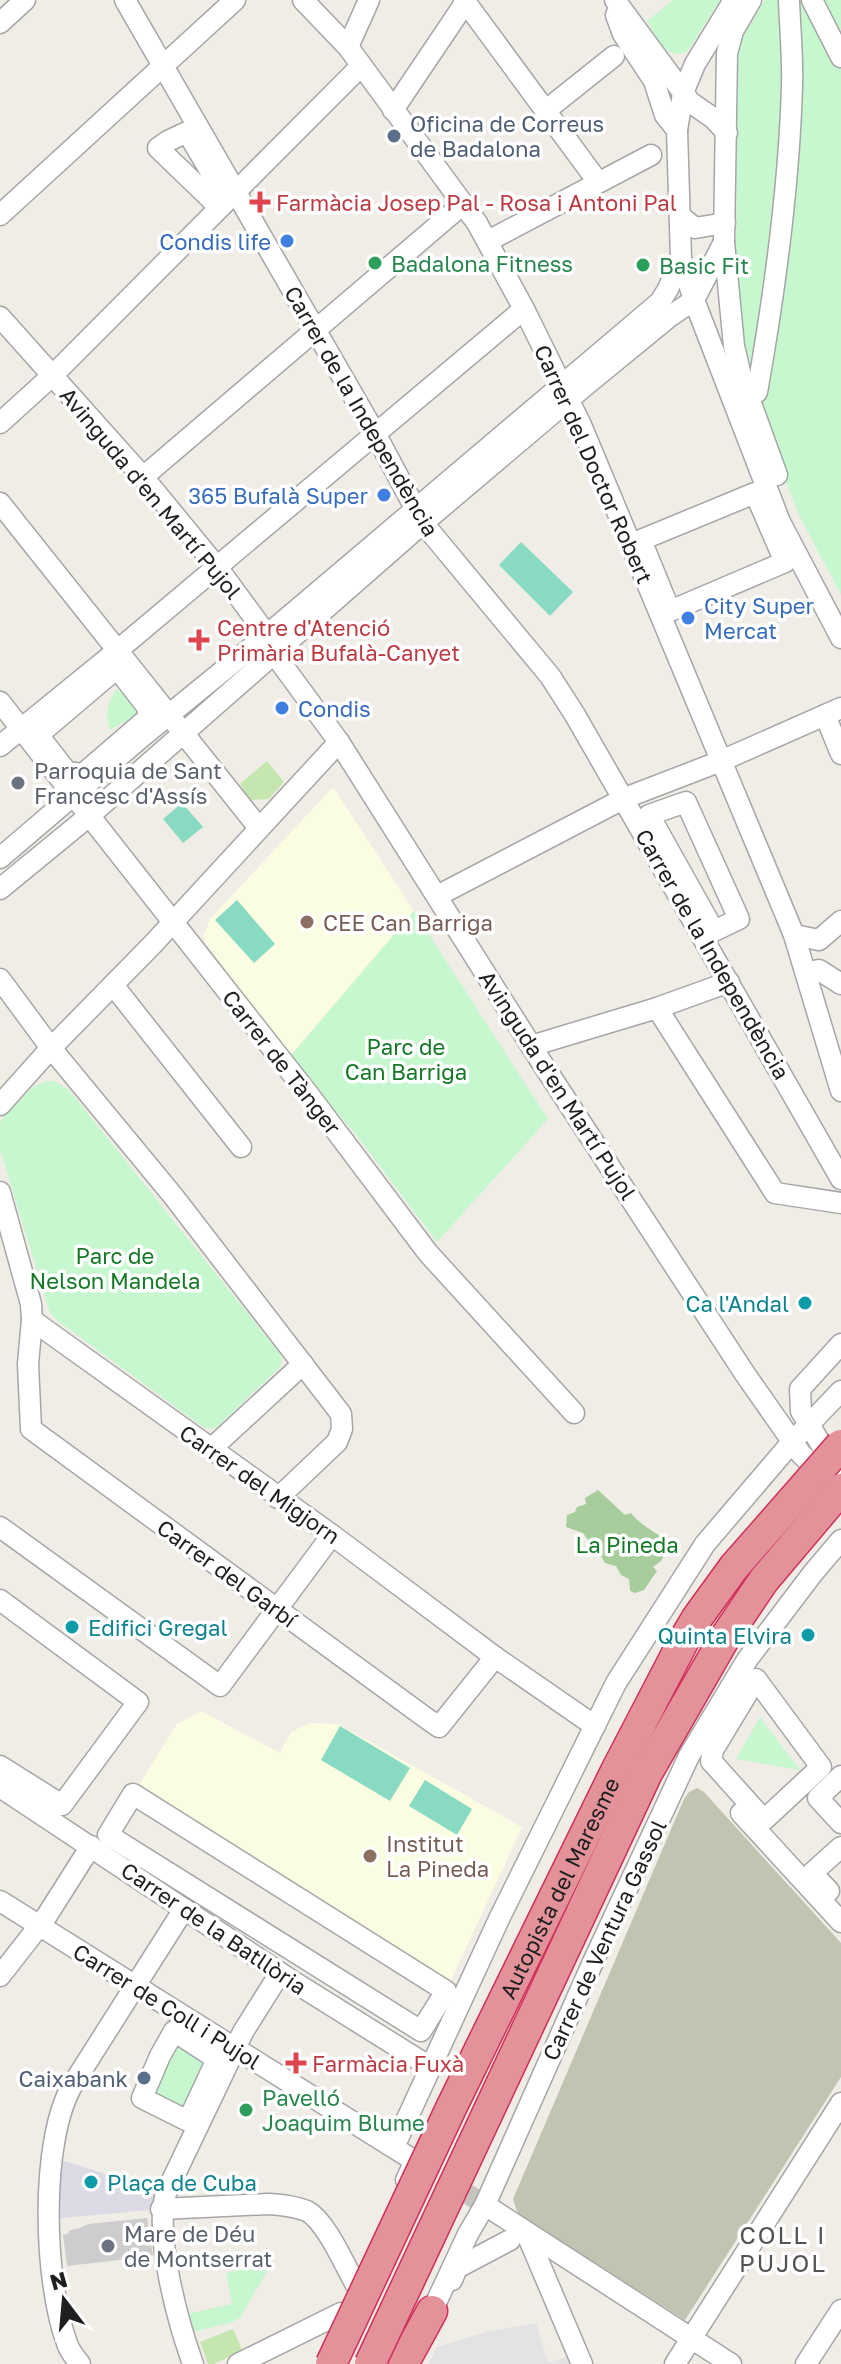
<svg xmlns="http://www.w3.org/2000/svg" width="841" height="2364" font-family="'Golos Text',sans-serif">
<rect width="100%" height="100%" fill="#f0ede6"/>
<g fill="#fbfde2">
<path d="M333 787 414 911 289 1057 205 942 204 934 211 918Z"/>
<path d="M201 1711 280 1753 291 1732 310 1723 338 1724 522 1827 446 1991 133 1794 177 1724Z"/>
</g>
<path fill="#cdcdcd" d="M147 2218 153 2256 67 2266 63 2235 68 2234 70 2230 80 2228 88 2224Z"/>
<path fill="#c2c4b2" d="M697 1788 704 1792 841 1943V2077L685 2320 518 2214 513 2199 684 1799 689 1792Z"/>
<g fill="#c5e7af">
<path d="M267 761 284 782 269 799 250 800 240 784Z"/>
<path d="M233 2329 242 2350 214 2364H208L200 2342Z"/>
</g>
<path fill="#a7cd9d" d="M598 1490 625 1515 631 1513C637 1522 661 1538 672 1541L661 1561 653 1567 657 1571 644 1590 635 1593 630 1591 629 1579 621 1575 616 1566 605 1563 601 1556 593 1555V1549L597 1547 595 1543 591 1544 583 1533 566 1527 567 1515 575 1512 577 1507 586 1504 585 1498Z"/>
<g fill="#c6f7cf">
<path d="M673 0H720L688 51C667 63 657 36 647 21Z"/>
<path d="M765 0H841V595L799 515 750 388 736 305 737 46Z"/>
<path d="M117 689 139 708 138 714 110 730C105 714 107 702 117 689Z"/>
<path d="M414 911 548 1119 437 1242 355 1133 289 1058Z"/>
<path d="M46 1081H53L68 1089 280 1354 282 1358 280 1367 217 1427 211 1429 203 1427 58 1321 50 1313 0 1149V1123L2 1119 32 1088Z"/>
<path d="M760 1717 800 1770 736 1759Z"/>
<path d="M175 2043 206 2062 184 2108 151 2093Z"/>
<path d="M231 2268H269L240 2318 230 2323 193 2332 187 2314 232 2304 226 2273 233 2271Z"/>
</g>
<g fill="#89dac2">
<path d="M521 542 573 592 550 616 499 565Z"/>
<path d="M182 803 203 827 183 843 163 819Z"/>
<path d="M237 900 275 944 254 963 215 920Z"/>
<path d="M340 1726 410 1768 390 1801 321 1760Z"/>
<path d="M425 1780 472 1809 457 1835 409 1806Z"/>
</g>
<path fill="#e3e3e3" d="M536 2323 548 2363 567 2357 570 2364H429L437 2347 486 2332Z"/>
<path fill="#dcdbe5" d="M52 2157 166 2193 161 2209 51 2219Z"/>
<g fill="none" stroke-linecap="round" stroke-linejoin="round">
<path stroke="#c6c4be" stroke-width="20" stroke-dasharray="20 10" stroke-linecap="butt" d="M415 2161 485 2205"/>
<g stroke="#a6a6a6" stroke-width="23">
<g id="minor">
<path d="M125 0 376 435 423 523 550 676 575 715 841 1179"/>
<path d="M303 0 348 47 477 223 524 309 581 425 794 935 841 1091"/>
<path d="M464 0 598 182"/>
<path d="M615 0 690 102 713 118 727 133"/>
<path d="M734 0 695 64 683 93 677 130 681 259 694 300 780 522 841 638"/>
<path d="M751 0 733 31 727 53 724 242 734 346 741 376 777 475"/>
<path d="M812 0 841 57"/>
<path d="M616 15 623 34 654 81 665 115 677 130"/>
<path d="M0 23 25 0"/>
<path d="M348 47 369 0"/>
<path d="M393 110 467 0"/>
<path d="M545 111 614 56"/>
<path d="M187 132 222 191 213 201 158 148 168 141Z"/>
<path d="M0 215 235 0"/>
<path d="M680 216 695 228 725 223"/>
<path d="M488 241 651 155"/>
<path d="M0 317 143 477 217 567 267 635 275 655 339 742 542 1063 745 1374 801 1454 827 1479"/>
<path d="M757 392C775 291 789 189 792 86 793 58 790 29 789 0"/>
<path d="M0 423 53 375 361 66"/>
<path d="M143 477 462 205"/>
<path d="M755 493 785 562 670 611 641 540Z"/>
<path d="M0 503 259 828"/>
<path d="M117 668 148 708V718L83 774 67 772 38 735Z"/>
<path d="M0 702 309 1095 428 1253 574 1413"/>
<path d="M825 715 841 754"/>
<path d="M0 746 118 650 524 309"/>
<path d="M686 802 739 919 714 931 649 815Z"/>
<path d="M0 858 144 735 267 635 660 302 668 289 681 259"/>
<path d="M0 889 89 816 423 523 586 385 669 317 694 300 724 242"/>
<path d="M437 896 625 798 721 761 841 708"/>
<path d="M794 935 819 940 841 921"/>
<path d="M806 973 819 970 841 984"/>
<path d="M0 979 51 1048 174 1197 341 1414 342 1429 337 1442 278 1498"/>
<path d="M113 985 241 1147"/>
<path d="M657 1008 775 1193 841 1203"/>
<path d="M531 1046 657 1008 729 982"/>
<path d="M0 1105 51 1048 153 944 339 742"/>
<path d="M0 1192 31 1304 32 1320 332 1535 495 1657 595 1726"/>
<path d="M32 1320 28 1364 31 1429 426 1718 439 1727 495 1657"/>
<path d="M211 1449 303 1364"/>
<path d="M834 1466 801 1411 800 1389 841 1344"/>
<path d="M0 1527 220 1686 332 1535"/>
<path d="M0 1600 138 1702 62 1805 0 1766"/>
<path d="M756 1679 821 1767 764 1820 711 1761 713 1750Z"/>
<path d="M841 1776 818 1798 841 1823"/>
<path d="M0 1787 294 1982 430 2067"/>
<path d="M133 1794 446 1991 421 2031 108 1835Z"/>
<path d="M741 1813 841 1922"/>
<path d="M829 1891 812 1873 841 1847"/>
<path d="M0 1901 415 2161 406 2180"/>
<path d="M0 1976 46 1917 91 1846"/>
<path d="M174 2031 217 2059 188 2121 142 2098 160 2056Z"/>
<path d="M394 2147 499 1919 616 1683 705 1544 792 1442 841 1391"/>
<path d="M485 2205 731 2364"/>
<path d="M161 2209 269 2204C282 2205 295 2206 307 2211 326 2221 345 2266 356 2285"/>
<path d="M526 2232 582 2364"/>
<path d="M452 2280 457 2268 510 2240"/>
<path d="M427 2322 468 2234 485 2205 593 1962 689 1756 747 1660 813 1573 841 1540"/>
<path d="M80 2364C75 2357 69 2351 67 2343 44 2282 39 2141 73 2084L184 1909"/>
<path d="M193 2364C178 2322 154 2236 166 2193L243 2032 280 1973"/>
<path d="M238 2364 341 2313"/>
<path d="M675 2364 841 2103"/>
<path d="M806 2364 841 2310"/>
</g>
</g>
<g stroke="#d22f58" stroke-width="33">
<path id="highway" d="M403 2364 432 2311"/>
</g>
<use href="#minor" stroke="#fff" stroke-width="20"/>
<use href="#highway" stroke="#e3929a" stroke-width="30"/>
<g stroke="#d22f58" stroke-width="33" stroke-linecap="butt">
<g id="highway-bridge">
<path id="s1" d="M331 2364 452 2106 616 1771 684 1640 697 1618 734 1567 841 1445"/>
<path d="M370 2364 647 1773 724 1639 764 1580 841 1489"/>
</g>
</g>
<use href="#highway-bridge" stroke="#e3929a" stroke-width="30"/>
</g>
<g fill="#5c6f8a" stroke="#fff" stroke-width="3">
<circle cx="394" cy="136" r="8"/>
<circle cx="144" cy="2078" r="8"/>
</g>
<g fill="#e0444e" stroke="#fff" stroke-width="3">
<path d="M256 190h8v8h8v8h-8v8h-8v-8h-8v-8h8z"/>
<path d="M195 628h8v8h8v8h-8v8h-8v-8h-8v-8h8z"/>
<path d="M292 2051h8v8h8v8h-8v8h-8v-8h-8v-8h8z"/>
</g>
<g fill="#3f7fe0" stroke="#fff" stroke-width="3">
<circle cx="287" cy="241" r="8"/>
<circle cx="384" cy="495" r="8"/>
<circle cx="688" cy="618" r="8"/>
<circle cx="282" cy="708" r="8"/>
</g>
<g fill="#2e9e5b" stroke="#fff" stroke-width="3">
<circle cx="375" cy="263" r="8"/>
<circle cx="643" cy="265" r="8"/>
<circle cx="246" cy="2110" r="8"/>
</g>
<g fill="#6b7280" stroke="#fff" stroke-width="3">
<circle cx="18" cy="783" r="8"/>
<circle cx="108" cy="2246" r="8"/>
</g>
<g fill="#8d6e63" stroke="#fff" stroke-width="3">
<circle cx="307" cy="922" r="8"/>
<circle cx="370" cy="1856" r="8"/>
</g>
<g fill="#0f9aa8" stroke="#fff" stroke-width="3">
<circle cx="805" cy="1303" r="8"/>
<circle cx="72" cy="1627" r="8"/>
<circle cx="808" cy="1635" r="8"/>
<circle cx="91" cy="2182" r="8"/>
</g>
<g text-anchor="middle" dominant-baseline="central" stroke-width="7" stroke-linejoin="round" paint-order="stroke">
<g font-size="22" fill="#4e5e75" stroke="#fff" text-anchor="start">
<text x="410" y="123">Oficina de Correus<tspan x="410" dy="25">de Badalona</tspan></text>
<text x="128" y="2078" text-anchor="end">Caixabank</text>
</g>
<g font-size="22" fill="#be3a42" stroke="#fff" text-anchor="start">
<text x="276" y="202">Farmàcia Josep Pal - Rosa i Antoni Pal</text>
<text x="217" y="627">Centre d'Atenció<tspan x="217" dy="25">Primària Bufalà-Canyet</tspan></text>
<text x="312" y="2063">Farmàcia Fuxà</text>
</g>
<g font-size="22" fill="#366cbe" stroke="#fff" text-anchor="end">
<text x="271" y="241">Condis life</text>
<text x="368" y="495">365 Bufalà Super</text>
<text x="704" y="605" text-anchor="start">City Super<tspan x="704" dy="25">Mercat</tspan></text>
<text x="298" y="708" text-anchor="start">Condis</text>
</g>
<g font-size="22" fill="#27864d" stroke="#fff" text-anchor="start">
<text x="391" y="263">Badalona Fitness</text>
<text x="659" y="265">Basic Fit</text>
<text x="262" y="2097">Pavelló<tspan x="262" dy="25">Joaquim Blume</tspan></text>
</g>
<g font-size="22" fill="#1f1f1f" stroke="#fff">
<text transform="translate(362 411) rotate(60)">Carrer de la Independència</text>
<text transform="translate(594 464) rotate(66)">Carrer del Doctor Robert</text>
<text transform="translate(151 493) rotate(50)">Avinguda d'en Martí Pujol</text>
<text transform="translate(713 954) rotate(60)">Carrer de la Independència</text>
<text transform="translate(282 1062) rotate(52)">Carrer de Tànger</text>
<text transform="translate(558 1085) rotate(57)">Avinguda d'en Martí Pujol</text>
<text transform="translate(260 1484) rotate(35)">Carrer del Migjorn</text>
<text transform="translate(227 1573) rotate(36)">Carrer del Garbí</text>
<text stroke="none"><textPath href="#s1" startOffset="528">Autopista del Maresme</textPath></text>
<text transform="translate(214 1928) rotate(34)">Carrer de la Batllòria</text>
<text transform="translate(604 1940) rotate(-65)">Carrer de Ventura Gassol</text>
<text transform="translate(167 2006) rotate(32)">Carrer de Coll i Pujol</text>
</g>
<g font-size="22" fill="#5b616d" stroke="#fff" text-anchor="start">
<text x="34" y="770">Parroquia de Sant<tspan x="34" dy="25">Francesc d'Assís</tspan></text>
<text x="124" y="2233">Mare de Déu<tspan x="124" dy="25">de Montserrat</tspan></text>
</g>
<g font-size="22" fill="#785e54" stroke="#fff" text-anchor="start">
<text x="323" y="922">CEE Can Barriga</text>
<text x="386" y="1843">Institut<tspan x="386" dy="25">La Pineda</tspan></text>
</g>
<g font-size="22" fill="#127924" stroke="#fff">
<text x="406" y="1046">Parc de<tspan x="406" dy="25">Can Barriga</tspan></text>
<text x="115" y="1255">Parc de<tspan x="115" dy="25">Nelson Mandela</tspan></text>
<text x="627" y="1544">La Pineda</text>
</g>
<g font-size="22" fill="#0d838f" stroke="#fff" text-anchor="end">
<text x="789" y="1303">Ca l'Andal</text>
<text x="88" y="1627" text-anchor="start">Edifici Gregal</text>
<text x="792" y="1635">Quinta Elvira</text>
<text x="107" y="2182" text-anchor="start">Plaça de Cuba</text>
</g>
<g font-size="24" letter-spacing="2" fill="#525252" stroke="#fff">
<text x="783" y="2234">COLL I<tspan x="783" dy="28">PUJOL</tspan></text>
</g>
</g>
<g transform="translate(64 2300) rotate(344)" stroke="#ffffff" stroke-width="6" paint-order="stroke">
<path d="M0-6L14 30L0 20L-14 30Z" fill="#1f1f1f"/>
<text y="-12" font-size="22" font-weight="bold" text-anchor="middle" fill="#1f1f1f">N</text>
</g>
</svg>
